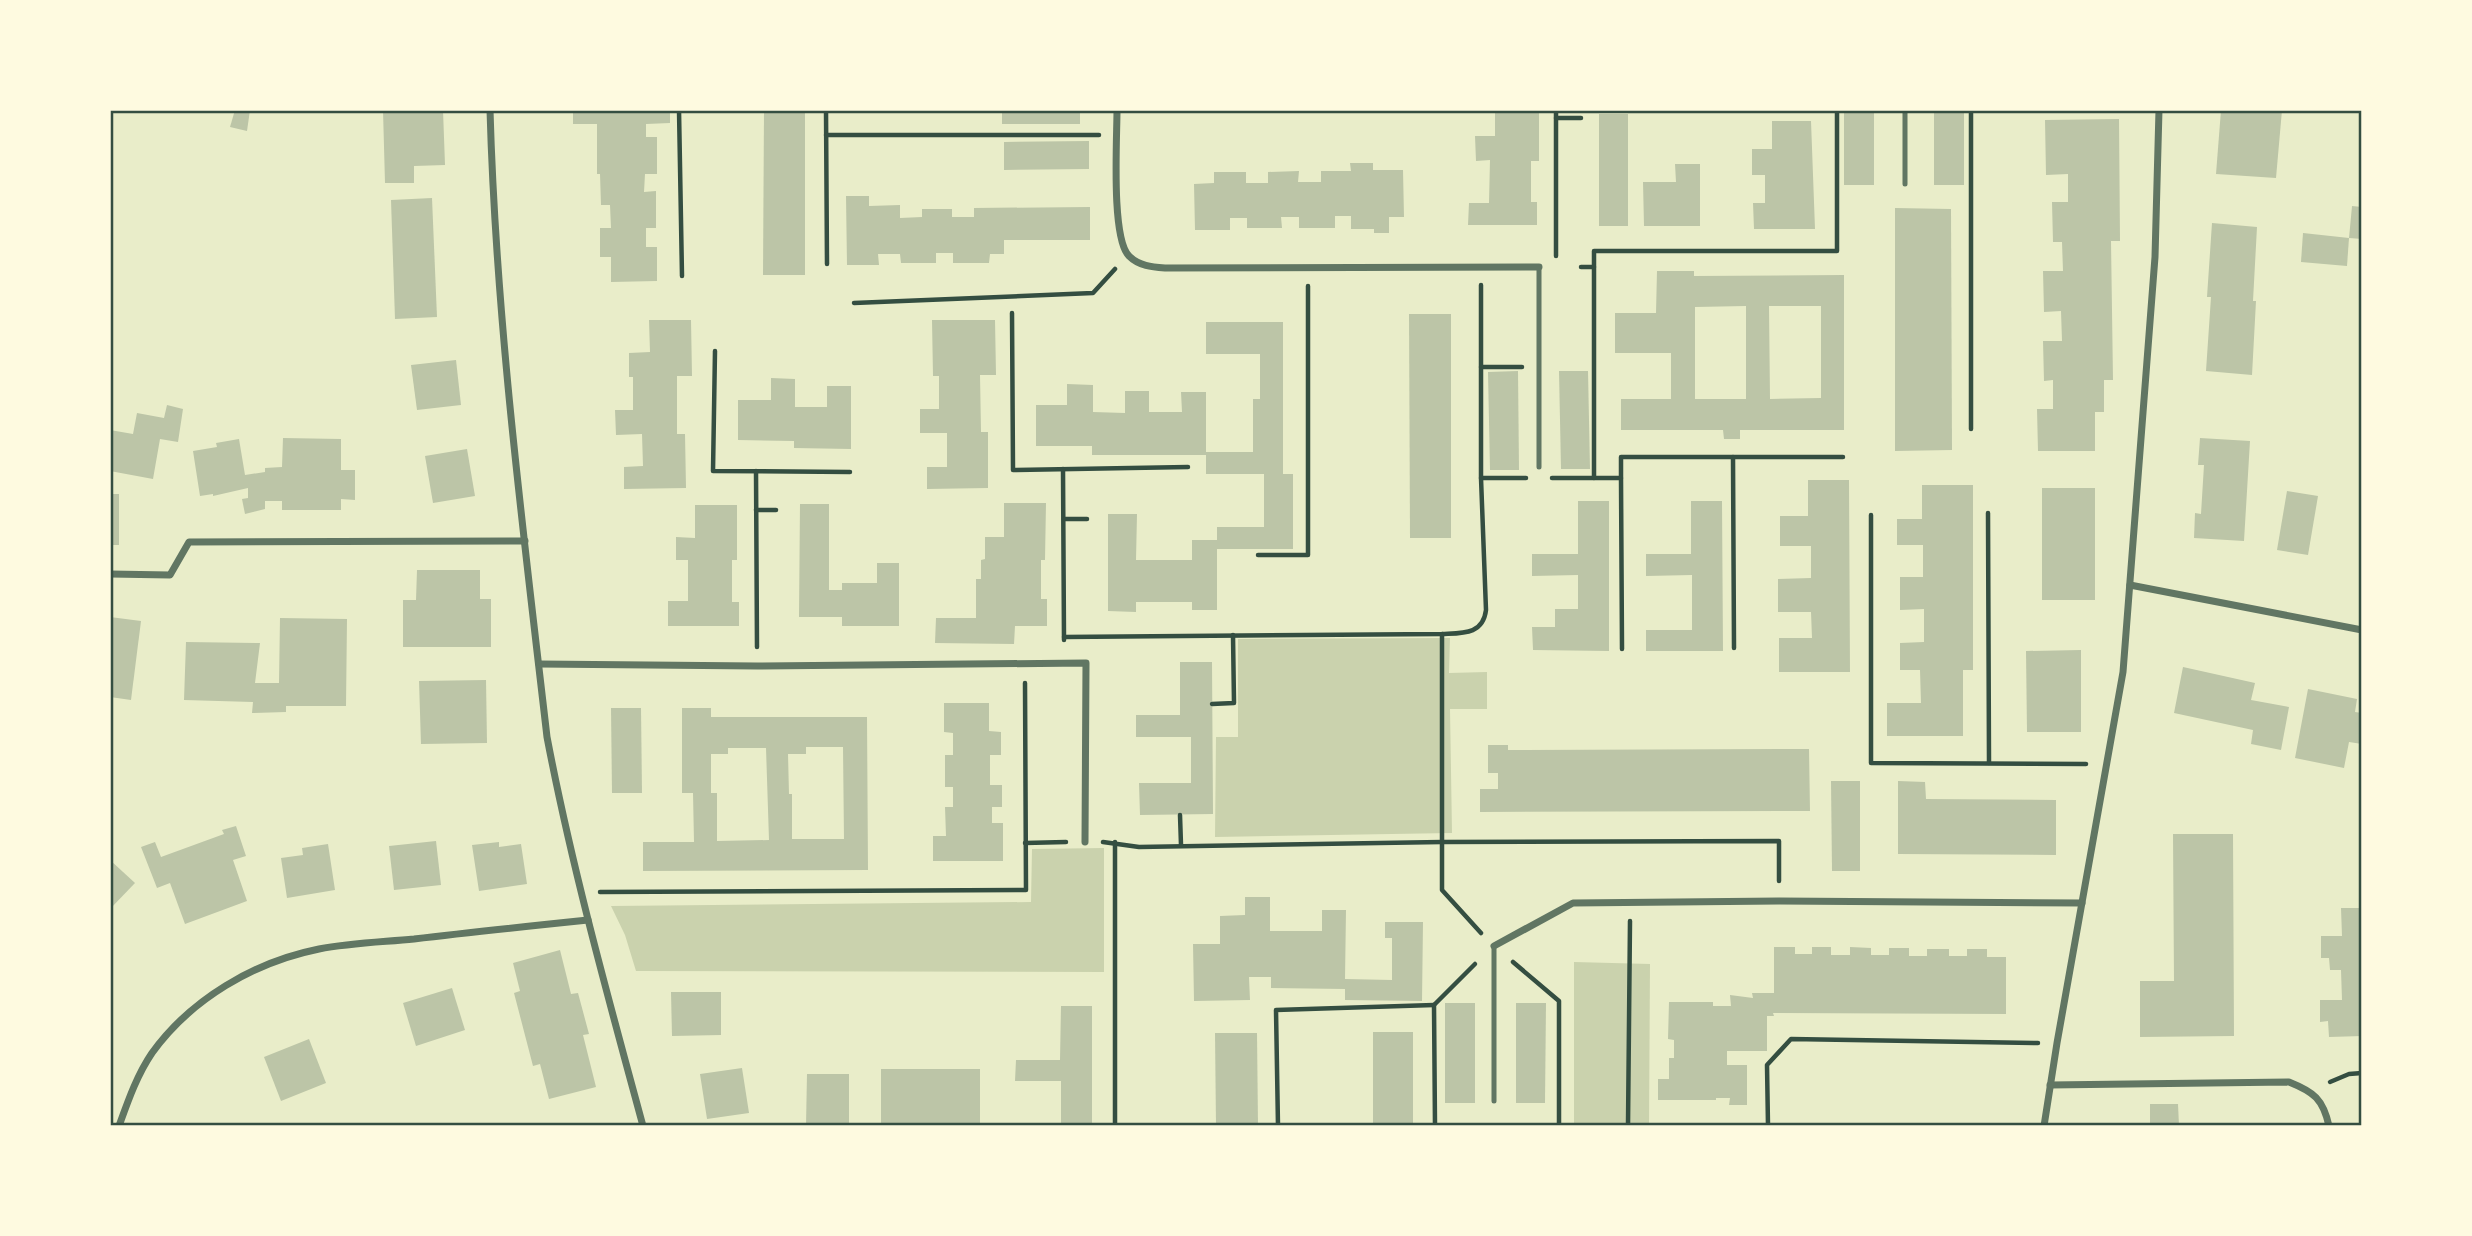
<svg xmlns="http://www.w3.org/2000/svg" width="2472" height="1236" font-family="Rubik,sans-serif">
<rect width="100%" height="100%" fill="#e9edc9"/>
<g fill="#cad2ad">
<path d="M1450 638 1449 673 1487 672V709H1450L1452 833 1215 837 1216 737H1238V639Z"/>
<path d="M1104 848V972L636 971 625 935 611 906 1031 902 1032 849Z"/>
<path d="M1574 962 1650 964 1649 1126H1574Z"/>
</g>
<g fill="#bcc5a7" fill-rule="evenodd">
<path d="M235 110H250L247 131 230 127Z"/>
<path d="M383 110H443L445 165 414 166V183H385Z"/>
<path d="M573 110H670V123L646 124V137H657V174H645L644 192 656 191V228H646V247H657V281L611 282V257H600V228H611L610 205H601L600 174H597V124H573Z"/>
<path d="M764 110H805V275H763Z"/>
<rect x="1002" y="110" width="78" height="14"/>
<path d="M1495 110H1539V161H1531V202H1537V225H1468L1469 203H1489L1490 160 1476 161 1475 136H1495Z"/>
<rect x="1844" y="110" width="30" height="75"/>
<rect x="1934" y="110" width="30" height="75"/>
<path d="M2221 110H2282L2276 178 2216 174Z"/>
<rect x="1599" y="114" width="29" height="112"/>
<path d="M2119 119 2120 241H2111L2113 380H2104V412H2095V451H2038L2037 409H2053V380L2044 381 2043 341H2062L2061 311 2044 312 2043 271H2063L2062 242H2053L2052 202H2068V174L2046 175 2045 120Z"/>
<path d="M1772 121H1811L1815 229H1754L1753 203H1765V175H1752V149H1772Z"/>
<path d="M1089 141V169L1004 170V142Z"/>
<path d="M1350 163H1373V170H1403L1404 217H1389V233H1374V229H1351V216H1335V228H1299V217H1281L1282 228H1247V218H1230V230H1195L1194 184 1214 183V172H1246V183H1268V172L1299 171 1298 182H1321V171H1351Z"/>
<path d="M1675 164H1700V226H1644L1643 182H1676Z"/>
<path d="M846 196H869V206L900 205V218L922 217V209H952V217H974V208L1090 207V240H1004V254H990L989 263H953V253H936V263H901L900 254H878L879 265H847Z"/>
<path d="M432 198 437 317 395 319 391 200Z"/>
<path d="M2352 206 2362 207V239L2349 238Z"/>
<path d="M1895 208 1951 209 1952 450 1895 451Z"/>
<path d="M2212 223 2257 227 2253 301H2256L2252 375 2206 371 2211 297H2207Z"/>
<path d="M2303 233 2349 238 2347 266 2301 262Z"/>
<path d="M1657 271H1694V276L1844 275V430H1740V439H1724L1723 430H1621V399H1671V353H1615V313H1656ZM1746 306V399H1695V307ZM1769 306H1821V398L1770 399Z"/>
<path d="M1409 314H1451V538H1410Z"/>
<path d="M649 320H691L692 376H677V434H685L686 488 624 489V467L643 466 642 434 616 435 615 410H633V377H629V353L650 352Z"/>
<path d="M932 320H995L996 375H980L981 432H988V488L927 489V467H947V433H920V409H939V376H933Z"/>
<path d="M1206 322H1283V474H1293V549H1217V610H1192V602H1136V612L1108 611V514H1137L1136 560H1192V540H1217V527H1264V474H1206V455H1092V446H1036V405H1067V384L1093 385V412L1125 413V391H1149V412H1182L1181 392H1206V452H1253V399H1260V354H1206Z"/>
<path d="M456 360 461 405 417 410 411 365Z"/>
<path d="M1518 371 1519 470H1490L1488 372Z"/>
<path d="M1559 371H1588L1590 469H1561Z"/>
<path d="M771 378 795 379V407H827V386H851V449L794 448V441L738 440V400H771Z"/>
<path d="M167 405 183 409 178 442 160 439 153 479 110 471V430L133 434 137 413 164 418Z"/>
<path d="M283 438 341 439V470H355V500L341 499V510H282V501H265V509L245 514 242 499 248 498V488L213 496V494L200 496 193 451 217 447 216 443 239 439 245 475 265 472V468L282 467Z"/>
<path d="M2200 438 2250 441 2244 541 2194 538 2195 513 2201 514 2204 465H2198Z"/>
<path d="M467 449 475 496 433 503 425 456Z"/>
<path d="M1808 480H1849L1850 672H1779V638H1812L1811 612H1778V579L1811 578V546H1780V516H1808Z"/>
<path d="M1922 485H1973V670H1963V736H1887V703H1921L1920 670H1900V643L1924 642V609L1900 610V577H1923V545H1897V519H1922Z"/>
<rect x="2042" y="488" width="53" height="112"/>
<path d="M2287 491 2318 496 2308 555 2277 550Z"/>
<rect x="110" y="494" width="9" height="51"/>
<path d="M1578 501H1609V651L1533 650 1532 627H1555V609H1578V575L1532 576V554H1578Z"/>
<path d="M1691 501H1722L1723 651H1646V630H1692V575L1646 576V554H1691Z"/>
<path d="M1004 503H1046L1045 560H1041V599H1047V626H1015L1014 644 935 643 936 618H976V579H981V560L985 559V537H1004Z"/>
<path d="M800 504H829V590H842V583H877V563H899V626H842V617H799Z"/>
<path d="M695 505H737V560H732V602H739V626H668V601H688V560H676V537L695 538Z"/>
<path d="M417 570H480V599H491V647H403V600H416Z"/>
<path d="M110 617 141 621 131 700 110 697Z"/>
<path d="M280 618 347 619 346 706H286V712L252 713 253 702 184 700 186 642 260 643 255 683H279Z"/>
<path d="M2081 650V732H2027L2026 651Z"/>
<path d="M1180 662H1212L1213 814 1140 815 1139 783H1191V737H1136V715H1180Z"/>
<path d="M2183 667 2255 683 2251 700 2289 707 2281 750 2251 744 2253 730 2174 713Z"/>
<path d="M486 680 487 743 421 744 419 681Z"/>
<path d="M2308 689 2357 699 2355 712 2362 713V744L2349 742 2344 768 2295 758Z"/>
<path d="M944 703H989V731L1001 732V755H990V785H1002V807H992V823H1003V861H933V836H946L945 807H953V787H945V755H953V733L944 732Z"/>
<path d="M611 708H641L642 793H612Z"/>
<path d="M682 708H711V717H867L868 870 643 871V842H694L693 793H682ZM806 747H843L844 839H792V794H789L788 754H806ZM728 748H766L769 840 717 841V793H711V754H728Z"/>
<path d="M1488 745H1508V750L1809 749 1810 811 1480 812V789H1498V773H1488Z"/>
<path d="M1831 781H1860V871H1832Z"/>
<path d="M1898 781 1925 782 1926 799 2056 800V855L1898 854Z"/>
<path d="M236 826 246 856 233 860 247 901 185 924 170 883 157 888 141 847 155 842 161 857 224 834 222 830Z"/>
<path d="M2173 834H2233L2234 1036 2140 1037V981H2174Z"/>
<path d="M436 841 441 885 394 890 389 846Z"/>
<path d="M499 842V847L521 844 527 884 479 891 472 845Z"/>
<path d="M328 844 335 890 287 898 281 858 303 855 302 848Z"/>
<path d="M110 860 135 883 110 909Z"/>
<path d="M1245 897H1270V931H1322V910H1346L1345 979 1392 980V938H1385V922H1423L1422 1001 1345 1000V989L1271 988V977H1249L1250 1000 1194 1001 1193 944H1220V916L1245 915Z"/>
<path d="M2341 908H2362V1036L2329 1037 2328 1021 2320 1022V1000H2342L2341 970H2330L2329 958H2321V936H2342Z"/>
<path d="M1774 947H1795V954H1812V947H1831V955H1850V947L1871 948V955H1889V948H1909V956H1927V949H1949V956H1967V949H1987V957H2006V1014L1773 1013 1774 1016H1767V1051H1727V1065H1747V1105H1729L1730 1098H1716V1100H1658V1079H1669V1058H1674V1040L1668 1039 1669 1002H1713V1006H1731L1730 995 1753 998 1752 993H1774Z"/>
<path d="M560 950 571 994 578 993 589 1034 583 1035 596 1087 549 1099 540 1064 533 1066 514 993 520 991 513 963Z"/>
<path d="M452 988 465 1030 416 1046 403 1003Z"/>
<path d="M671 992H721V1035L672 1036Z"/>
<rect x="1445" y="1003" width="30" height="100"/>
<path d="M1516 1003H1546L1545 1103H1516Z"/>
<path d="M1061 1006H1092V1126H1061V1081H1015L1016 1060H1060Z"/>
<rect x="1373" y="1032" width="40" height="94"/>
<path d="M1215 1033H1257L1258 1126H1216Z"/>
<path d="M309 1039 326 1083 281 1101 264 1057Z"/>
<path d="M742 1068 749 1113 707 1119 700 1074Z"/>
<rect x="881" y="1069" width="99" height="57"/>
<path d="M807 1074H849V1126H806Z"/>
<path d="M2150 1104H2178L2179 1126H2150Z"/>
</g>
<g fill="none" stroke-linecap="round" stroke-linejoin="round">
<g stroke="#344e41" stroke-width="4.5">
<path d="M679 110 682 276"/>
<path d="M826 110 827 264"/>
<path d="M1556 110V256"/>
<path d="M1556 118H1581"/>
<path d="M826 135H1099"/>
<path d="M1581 267H1594"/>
<path d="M854 303 1093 293 1115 269"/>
<path d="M1012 313 1013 470 1188 467"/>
<path d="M715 351 713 471 850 472"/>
<path d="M1481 367H1522"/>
<path d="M1971 429V110"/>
<path d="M1733 457 1734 648"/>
<path d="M1063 469 1064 640"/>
<path d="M756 471 757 647"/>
<path d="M1481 478H1526"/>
<path d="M1552 478H1621L1622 649"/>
<path d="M1594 478V251H1837V110"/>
<path d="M1621 478V457H1843"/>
<path d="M756 510H776"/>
<path d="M1988 513 1989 763"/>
<path d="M1871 515V763L2086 764"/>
<path d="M1064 519H1087"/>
<path d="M1258 555H1308V286"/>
<path d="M1442 634V890L1481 933"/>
<path d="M1064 637 1442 634C1462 633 1483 635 1486 610L1481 478V285"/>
<path d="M1212 704 1234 703 1233 635"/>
<path d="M1180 815 1181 845"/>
<path d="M1103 842 1139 847 1442 842 1779 841V881"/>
<path d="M1115 842V1126"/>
<path d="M1025 843 1066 842"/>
<path d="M600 892 1026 890 1025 683"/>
<path d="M1513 962 1559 1001V1126"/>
<path d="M1434 1005 1435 1126"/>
<path d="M1434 1005 1475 964"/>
<path d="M2330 1082 2349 1074 2362 1073"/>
<path d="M1278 1126 1276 1010 1434 1005"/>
<path d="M1628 1126 1630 921"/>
<path d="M1768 1126 1767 1065 1791 1039 2038 1043"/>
</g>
<g stroke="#617663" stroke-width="5">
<path d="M1905 184V110"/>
<path d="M1539 267V467"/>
<path d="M1494 946V1101"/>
</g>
<g stroke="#617663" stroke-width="7">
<path d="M490 110C496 320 523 529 547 737 572 868 608 997 643 1126"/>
<path d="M1117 110C1117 139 1111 238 1129 256 1139 266 1152 267 1165 268L1539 267"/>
<path d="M110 574 170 575 189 542 525 541"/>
<path d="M2130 585 2362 630"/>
<path d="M539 664 757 666 1086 663 1085 842"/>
<path d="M1494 946 1573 903 1779 901 2082 903"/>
<path d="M2050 1085 2289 1082C2314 1092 2323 1099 2329 1126"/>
<path d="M119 1126C128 1101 137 1075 152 1053 191 999 254 962 319 949 350 943 383 942 414 939 472 932 530 926 588 920"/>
<path d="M2044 1126 2057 1043 2123 672 2155 257 2159 110"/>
</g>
</g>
<rect width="2472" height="1236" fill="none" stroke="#fefae0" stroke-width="224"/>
<rect x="112" y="112" width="2248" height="1012" fill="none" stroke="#344e41" stroke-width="2.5"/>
</svg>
